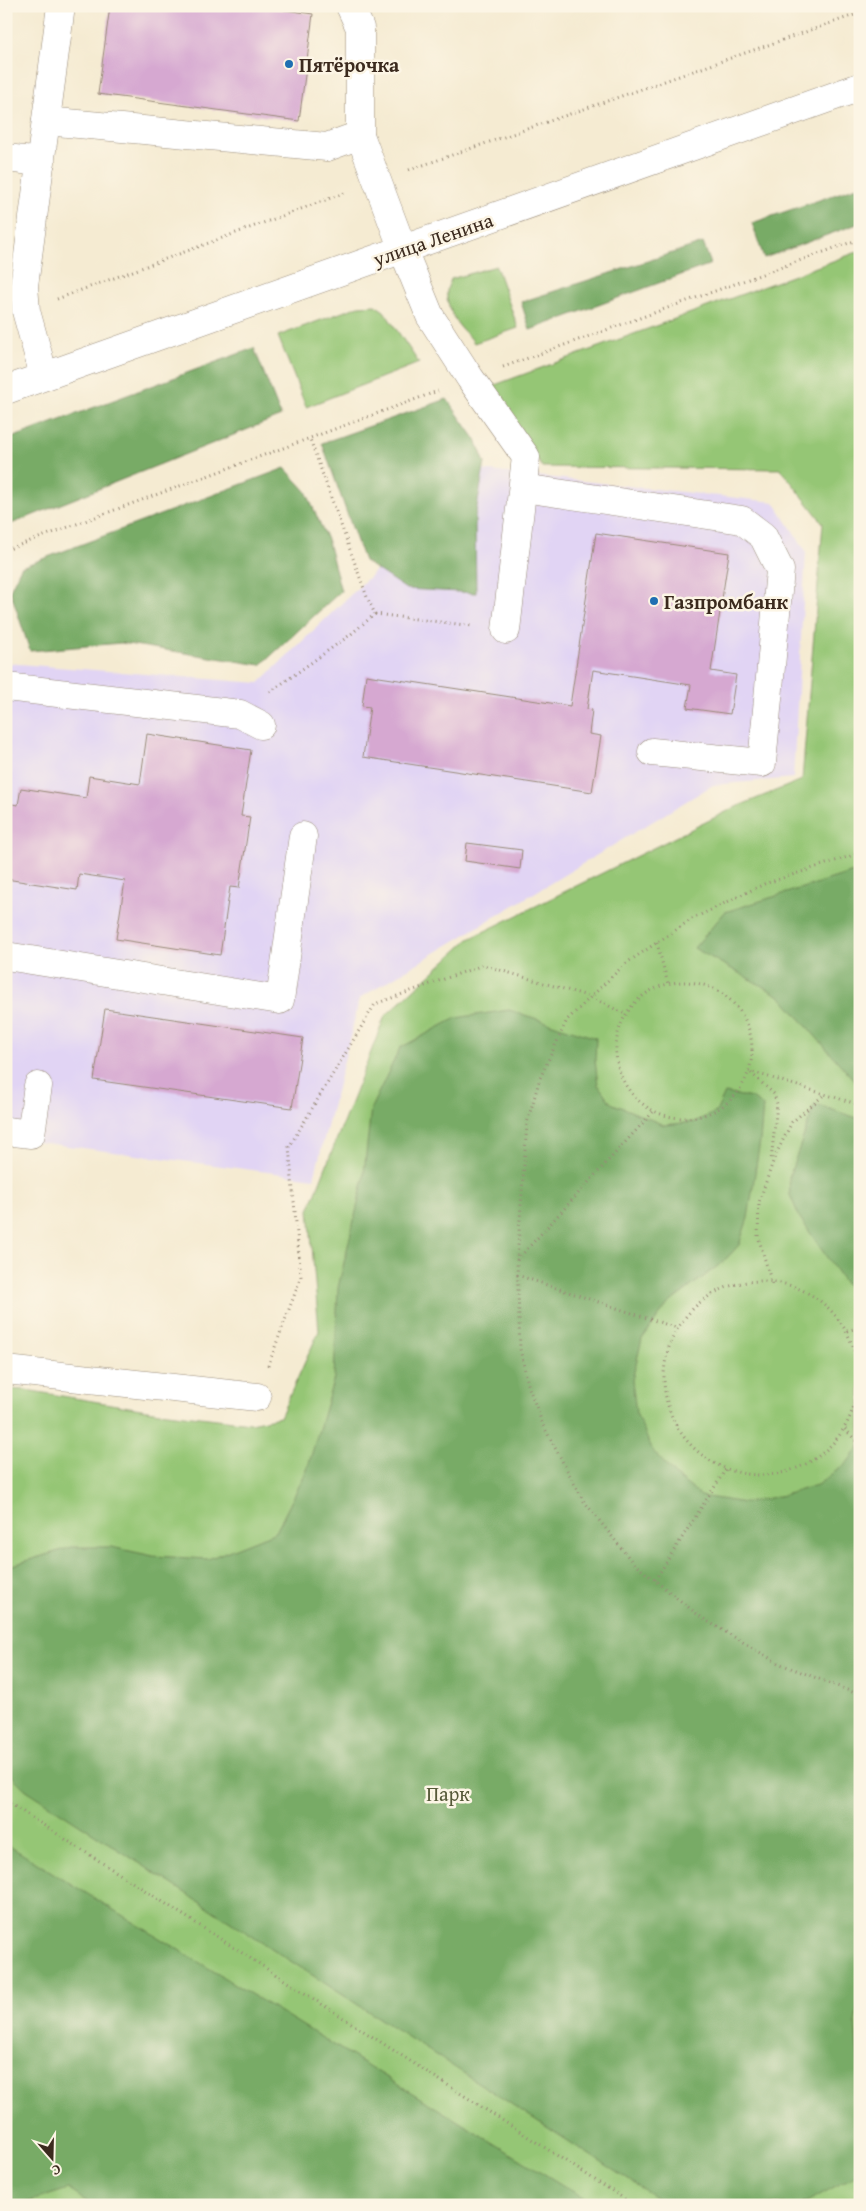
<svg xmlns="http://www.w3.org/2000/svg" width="866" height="2211" font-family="'Gentium Book Plus',serif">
<rect width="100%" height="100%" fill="#fcf5e5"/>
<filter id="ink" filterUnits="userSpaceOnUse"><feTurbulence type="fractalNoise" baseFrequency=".02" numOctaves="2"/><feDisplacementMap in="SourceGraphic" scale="10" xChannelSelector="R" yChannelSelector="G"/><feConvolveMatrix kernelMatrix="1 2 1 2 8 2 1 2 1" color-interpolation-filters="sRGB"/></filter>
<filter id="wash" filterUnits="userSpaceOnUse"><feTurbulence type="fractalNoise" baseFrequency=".0096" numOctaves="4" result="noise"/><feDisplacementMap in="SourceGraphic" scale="20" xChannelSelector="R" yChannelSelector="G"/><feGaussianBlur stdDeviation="1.12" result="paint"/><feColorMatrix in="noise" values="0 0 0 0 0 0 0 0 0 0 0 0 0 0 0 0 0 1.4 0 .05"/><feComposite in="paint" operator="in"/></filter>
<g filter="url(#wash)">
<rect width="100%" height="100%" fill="#f5ebd2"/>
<path fill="#e1d4f4" d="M480 470 774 502 806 551 793 778 713 785 360 998 314 1178 6 1138V663L259 683Z"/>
<g fill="#95c675" stroke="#68784a">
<path d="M860 251V2205H6V1389L26 1390 159 1412 250 1423 280 1417 319 1331 309 1210 385 1016 469 939 736 807 802 780 823 523 781 469 542 467 492 386Z"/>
<path d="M496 266 518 328 474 343C470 336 466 334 461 328 454 320 445 301 447 291 447 287 450 283 451 279Z"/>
<path d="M375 305 384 311 419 363 306 407 278 336 359 306Z"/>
</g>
<g fill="#78ab66" stroke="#5a6a42">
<path d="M860 186V223L764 258 752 223Z"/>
<path d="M703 243 711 264 530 330 521 302Z"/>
<path d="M254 348 281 416 6 526V440Z"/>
<path d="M447 399 476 440 485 463 475 518 476 593 406 589 364 561 322 443Z"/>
<path d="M285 468 306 491 328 542 341 591 261 665 121 643 30 651 10 590 21 567Z"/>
<path d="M860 870V1081L854 1080 780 996 694 948 725 912Z"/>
<path d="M509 1010 596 1038 595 1060 598 1085 611 1103 664 1125 694 1122 716 1112 725 1093 752 1098 763 1106 760 1141 748 1218 739 1245 723 1262 668 1304 642 1339 632 1380 636 1413 653 1451 676 1476 701 1496 745 1503 784 1495 817 1485 847 1463 860 1446V1994L855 2022 860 2080V2173L801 2205H667L25 1789 6 1770V1567L72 1547H111L153 1556 208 1559 276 1532 307 1470 334 1378 338 1288 363 1182 371 1108 400 1048 456 1018Z"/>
<path d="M815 1104 860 1119 859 1287 846 1285 800 1218 790 1195 789 1177Z"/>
<path d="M6 1844 595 2205H92L68 2189 19 2205H6Z"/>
</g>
<g id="blocks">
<g fill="#d6a8d1">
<path d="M110 6H257L313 14 299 121 98 94Z"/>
<path d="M596 533 729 553 711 671 736 675 730 714 687 708 691 685 593 670 587 709 592 710 589 734 601 736 592 792 363 757 370 707 362 706 366 675 570 706Z"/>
<path d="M147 734 251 750 241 816 250 817 239 888 230 887 220 955 116 939 125 881 79 874 77 890 6 879V803L18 805 21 788 86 798 89 776 140 784Z"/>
<path d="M467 843 522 850 520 869 465 861Z"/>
<path d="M105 1009 303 1038 292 1108 94 1080Z"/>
</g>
</g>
</g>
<g filter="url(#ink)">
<use href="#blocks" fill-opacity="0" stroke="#988a78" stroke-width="1"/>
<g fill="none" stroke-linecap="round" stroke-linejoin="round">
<g stroke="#988a78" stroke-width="29">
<g id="minor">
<path d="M350 6 360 28V135L403 250 430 316 470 378 526 457 506 630"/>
<path d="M46 121 327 147 360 135"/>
<path d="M6 158 41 162"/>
<path d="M44 376 26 311 24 286 61 6"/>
<path d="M523 488 742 520 763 536 780 570 762 763 652 752"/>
<path d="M6 687 240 714 261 725"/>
<path d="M6 956 280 1000 303 836"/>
<path d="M6 1131 31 1134 38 1086"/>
<path d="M6 1370 257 1397"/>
</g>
</g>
<g stroke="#988a78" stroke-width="29">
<path id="major" d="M6 390 860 87"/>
</g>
<g stroke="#988a78" stroke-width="3" stroke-dasharray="1 4" stroke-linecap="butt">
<path d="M409 170 860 13"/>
<path d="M57 299 347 192"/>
<path d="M503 367 860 239"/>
<path d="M6 550 438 391"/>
<path d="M375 614 473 626"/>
<path d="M270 692 350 635 375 614 367 597 310 439"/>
<path d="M860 853 764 884 692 919 625 964 567 1020 540 1078 527 1123 517 1260 520 1349 529 1388 543 1425 583 1500 633 1563 702 1618 778 1663 860 1695"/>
<path d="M657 943 668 984"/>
<circle cx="684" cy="1050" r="68"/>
<path d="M749 1071 860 1105"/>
<path d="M751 1073 774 1094 777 1104 771 1161"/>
<path d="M517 1260 653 1112"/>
<path d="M517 1275 677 1328"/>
<circle cx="761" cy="1378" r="97"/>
<path d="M772 1284 758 1236 759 1202 775 1156 792 1122 824 1095"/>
<path d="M847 1331 860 1327"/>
<path d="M268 1366 301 1277 289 1147 375 1004 483 965 591 997 625 1014"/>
<path d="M845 1429 860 1445"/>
<path d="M655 1580 726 1469"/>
<path d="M6 1801 634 2205"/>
<path d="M857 2205 860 2203"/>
</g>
<use href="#minor" stroke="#fff" stroke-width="28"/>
<use href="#major" stroke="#fff" stroke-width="28"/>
</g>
</g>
<g fill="#1f6fb2" stroke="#fcf5e5" stroke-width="2">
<circle cx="289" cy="64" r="5"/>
<circle cx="654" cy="601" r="5"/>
</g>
<g text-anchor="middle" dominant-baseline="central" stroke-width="5" stroke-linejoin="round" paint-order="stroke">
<g font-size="20" font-weight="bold" fill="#3b2a1e" stroke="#fcf5e5" text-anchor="start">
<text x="299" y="64">Пятёрочка</text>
<text x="664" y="601">Газпромбанк</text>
</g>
<g font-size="20" fill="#3b2a1e" stroke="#fcf5e5">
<text transform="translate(433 239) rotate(-19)">улица Ленина</text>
</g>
<g font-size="20" fill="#565938" stroke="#fcf5e5">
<text x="448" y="1793">Парк</text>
</g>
</g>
<rect width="866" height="2211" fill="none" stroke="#fcf5e5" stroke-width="25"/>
<g transform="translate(52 2158) rotate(160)" stroke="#fcf5e5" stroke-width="4" paint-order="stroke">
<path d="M0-4L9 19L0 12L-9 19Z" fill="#3b2a1e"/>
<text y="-8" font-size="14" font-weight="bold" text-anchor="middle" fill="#3b2a1e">С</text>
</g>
</svg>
